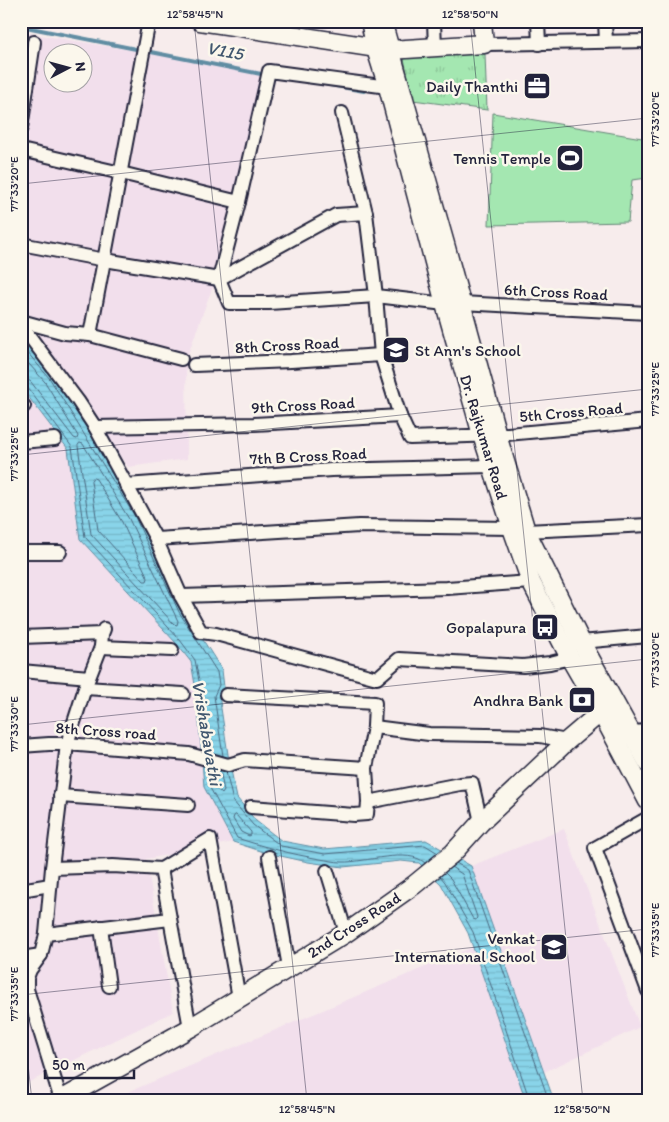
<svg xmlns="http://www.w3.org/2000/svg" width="669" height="1122" font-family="Itim,sans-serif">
<defs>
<pattern id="park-tufts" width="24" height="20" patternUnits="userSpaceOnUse" patternTransform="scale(1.25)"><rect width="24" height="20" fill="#a4e7b1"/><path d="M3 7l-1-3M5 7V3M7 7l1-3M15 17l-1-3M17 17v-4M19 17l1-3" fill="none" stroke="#8dc699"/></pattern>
<pattern id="water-rules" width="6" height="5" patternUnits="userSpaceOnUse" patternTransform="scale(1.25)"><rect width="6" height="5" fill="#89d4e9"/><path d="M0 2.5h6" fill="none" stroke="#76b6c9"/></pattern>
</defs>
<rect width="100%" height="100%" fill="#f7ecec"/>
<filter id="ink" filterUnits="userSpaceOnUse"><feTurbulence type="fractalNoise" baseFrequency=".02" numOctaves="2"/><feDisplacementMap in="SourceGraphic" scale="10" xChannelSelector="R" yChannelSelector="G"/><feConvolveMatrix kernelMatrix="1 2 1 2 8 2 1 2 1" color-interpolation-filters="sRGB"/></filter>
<g filter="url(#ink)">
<g fill="#f2dfec" fill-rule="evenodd">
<path d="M21 32 265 72 230 245 208 299 186 360 187 459 128 467 21 320ZM52 52H82V82H52Z"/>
<path d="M21 387 68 449 80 539 176 643 191 662 197 696 204 787 233 842 146 859 173 1012 21 1086Z"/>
<path d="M564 829 640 1027 544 1072 471 866Z"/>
<path d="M473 947 526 1101H104L121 1095Z"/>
</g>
<path fill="url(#park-tufts)" stroke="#638476" d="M403 54H485L487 110 413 100Z"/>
<path fill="#a4e7b1" stroke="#638476" d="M493 113 648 139V178L632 180 628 222 489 225Z"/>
<path fill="url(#water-rules)" stroke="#608da3" d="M21 337 54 375 139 513 184 610 222 670 224 687 219 695 229 761 237 798 256 821 282 841 324 849 426 840 471 866 553 1098 556 1101H526L468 933 441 884 419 863 401 861 343 867 308 862 267 853 233 842 204 787 197 696 191 662 176 643 80 539 68 449 21 387Z"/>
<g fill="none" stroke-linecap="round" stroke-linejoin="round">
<g stroke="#4b6981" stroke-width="1">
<path d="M21 345 50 379 134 515 179 612 217 672 219 685 214 696 223 756"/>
<path d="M21 355 45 382 78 436 77 439 74 438 31 382 27 379 21 378"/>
<path d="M21 385H25L27 387 72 447 85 537 180 640 195 660 202 696 206 751"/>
<path d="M80 443 83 444 129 519 178 621 177 625 174 624 91 534 78 446Z"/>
<path d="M93 478 96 479 122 522 148 578 147 581H144L98 530 91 481Z"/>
<path d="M207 767 209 786 237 838C264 847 291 854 320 859 327 860 335 862 342 862 364 863 409 847 425 863"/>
<path d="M213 769C214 778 214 788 222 794L224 791 220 770"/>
<path d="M226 772 233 801 253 825 281 846 325 854 425 845 438 853"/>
<path d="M236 815 251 832V835L249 836 241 832 233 819 234 816Z"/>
<path d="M456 863 468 870 549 1101"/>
<path d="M445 873 451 879 473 919 476 920 477 917 462 874 451 867"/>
<path d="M440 876 445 882 473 932 530 1101"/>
</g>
<g stroke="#608da3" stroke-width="4">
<path d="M21 26 266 75"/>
<path d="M330 85 364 91"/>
</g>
<g stroke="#22223b" stroke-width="16">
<g id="street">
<path d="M434 21 435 48"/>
<path d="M538 21 539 44"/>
<path d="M605 21 606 42"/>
<path d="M484 44 648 41"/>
<path d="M342 113 366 213"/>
<path d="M21 128 34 42"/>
<path d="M21 150 121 173 239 202 269 71 388 87"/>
<path d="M239 202 219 279 229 303H269L376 296 445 304"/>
<path d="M21 244 105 260 219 279 336 215 366 213 376 296 381 355 400 416"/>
<path d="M462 303 648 313"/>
<path d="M21 321 65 333 90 335 149 21"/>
<path d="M21 325 78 401 95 427 156 539 181 596 201 632 216 634 377 678 399 659 523 666 550 663 570 658"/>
<path d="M90 335 181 359"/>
<path d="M194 365 291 361 381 355"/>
<path d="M21 405 24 406"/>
<path d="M95 427 254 424 400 416 410 438 497 435 648 421"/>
<path d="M21 442 55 439"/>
<path d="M126 485 331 470 492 466"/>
<path d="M156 539 359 526 512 528 526 531 648 525"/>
<path d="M21 552H60"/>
<path d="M181 596 447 588 531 582"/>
<path d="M21 637 102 634"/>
<path d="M581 642 648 636"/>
<path d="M101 647 172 650"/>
<path d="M21 671 89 677"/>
<path d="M85 688 183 694"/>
<path d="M226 695 375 703 374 727"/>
<path d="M631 732 648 731"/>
<path d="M21 746 49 744H67L189 754 228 765 245 760 366 768 374 727 429 734 540 736 567 741"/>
<path d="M60 796 188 805"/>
<path d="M368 802 460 784 472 783 481 822"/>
<path d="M251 807 354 815 367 814 368 802 366 768"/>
<path d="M648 818 595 848 648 991"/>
<path d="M269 857 289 967"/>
<path d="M52 868 113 866 161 869 190 1028"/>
<path d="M161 869 210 839 239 998"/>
<path d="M327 871 346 933"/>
<path d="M21 890 50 885"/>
<path d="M101 927 109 986"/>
<path d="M46 934 170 919"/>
<path d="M21 958 41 955"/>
<path d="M61 1100 27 989V978L30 970 41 955 46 934 52 868 67 744 85 688 101 647 102 634 104 629"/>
</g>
</g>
<g stroke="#22223b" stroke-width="21">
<g id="secondary">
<path d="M200 21 390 50 484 44 482 21"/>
<path d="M370 21 376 49 388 87 445 304 482 435 512 528 531 582 570 658 601 712 648 801"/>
<path d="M382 21 445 244 497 435 526 531 581 642 648 763"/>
<path d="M59 1101 190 1028 346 933 414 885 453 853 481 822 567 741 601 712 611 706"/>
</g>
</g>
<use href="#street" stroke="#fbf7ec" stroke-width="12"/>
<use href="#secondary" stroke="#fbf7ec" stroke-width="18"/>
</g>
</g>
<path fill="none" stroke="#22223b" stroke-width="1" stroke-opacity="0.45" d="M194 21 307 1101M470 21 583 1101M21 184 648 118M21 455 648 389M21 725 648 659M21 995 648 929M21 1000 32 1101"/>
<defs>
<g id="office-square" transform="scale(1.4375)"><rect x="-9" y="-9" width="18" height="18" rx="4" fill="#22223b" stroke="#fbf7ec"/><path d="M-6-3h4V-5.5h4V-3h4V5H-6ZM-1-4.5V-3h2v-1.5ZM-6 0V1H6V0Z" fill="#fff"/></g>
<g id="stadium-square" transform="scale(1.4375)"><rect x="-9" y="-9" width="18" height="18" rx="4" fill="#22223b" stroke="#fbf7ec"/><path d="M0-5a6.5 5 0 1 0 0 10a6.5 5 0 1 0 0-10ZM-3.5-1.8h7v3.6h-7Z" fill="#fff"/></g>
<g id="school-square" transform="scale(1.4375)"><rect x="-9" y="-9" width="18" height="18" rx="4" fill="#22223b" stroke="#fbf7ec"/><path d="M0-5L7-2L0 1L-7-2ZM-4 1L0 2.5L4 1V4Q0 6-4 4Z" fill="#fff"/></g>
<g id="bus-square" transform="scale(1.4375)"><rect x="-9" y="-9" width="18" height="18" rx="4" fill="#22223b" stroke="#fbf7ec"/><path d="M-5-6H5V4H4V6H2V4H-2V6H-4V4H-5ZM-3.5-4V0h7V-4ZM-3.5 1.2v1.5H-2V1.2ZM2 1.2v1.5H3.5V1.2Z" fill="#fff"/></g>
<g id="bank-square" transform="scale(1.4375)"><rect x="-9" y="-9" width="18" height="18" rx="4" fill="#22223b" stroke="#fbf7ec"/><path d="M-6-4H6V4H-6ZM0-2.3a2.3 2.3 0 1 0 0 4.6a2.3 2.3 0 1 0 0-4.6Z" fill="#fff"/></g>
</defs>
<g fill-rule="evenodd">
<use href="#office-square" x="537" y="86"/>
<use href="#stadium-square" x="570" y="158"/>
<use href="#school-square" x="396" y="350"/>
<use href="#bus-square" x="545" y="627"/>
<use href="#bank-square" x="582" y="700"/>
<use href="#school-square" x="554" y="947"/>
</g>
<g text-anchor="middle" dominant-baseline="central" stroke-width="5" stroke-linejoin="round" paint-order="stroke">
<g font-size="16" fill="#22223b" stroke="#fbf7ec" text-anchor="end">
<text x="518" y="86">Daily Thanthi</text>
<text x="551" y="158">Tennis Temple</text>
<text x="415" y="350" text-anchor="start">St Ann's School</text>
<text x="526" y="627">Gopalapura</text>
<text x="563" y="700">Andhra Bank</text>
<text x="535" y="938">Venkat<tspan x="535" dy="18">International School</tspan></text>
</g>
<g font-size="16" fill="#22223b" stroke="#fbf7ec">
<text transform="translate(556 292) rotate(3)">6th Cross Road</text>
<text transform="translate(287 345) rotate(-3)">8th Cross Road</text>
<text transform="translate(303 405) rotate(-3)">9th Cross Road</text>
<text transform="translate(571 412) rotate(-5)">5th Cross Road</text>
<text transform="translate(484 437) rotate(73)">Dr. Rajkumar Road</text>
<text transform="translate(308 456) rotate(-3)">7th B Cross Road</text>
<text transform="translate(106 731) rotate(4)">8th Cross road</text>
<text transform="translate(354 925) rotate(-33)">2nd Cross Road</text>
</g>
<g font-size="18" font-style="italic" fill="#41576f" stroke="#fbf7ec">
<text transform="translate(225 51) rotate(11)">V115</text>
<text transform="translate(207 733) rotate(80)">Vrishabavathi</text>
</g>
</g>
<rect width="669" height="1122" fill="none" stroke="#fbf7ec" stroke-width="55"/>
<g transform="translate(68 68) rotate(84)"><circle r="24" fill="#fbf7ec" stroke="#a4a2a5"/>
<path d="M0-4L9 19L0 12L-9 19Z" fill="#22223b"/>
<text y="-8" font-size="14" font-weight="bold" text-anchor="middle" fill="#22223b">N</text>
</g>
<path d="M45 1070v8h89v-8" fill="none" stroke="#22223b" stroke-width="2.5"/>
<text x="52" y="1070" font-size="15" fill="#22223b" stroke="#fbf7ec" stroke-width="4" paint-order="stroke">50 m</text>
<rect x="28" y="28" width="614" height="1066" fill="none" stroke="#22223b" stroke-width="2"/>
<g font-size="12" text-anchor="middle" fill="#22223b">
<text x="195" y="18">12°58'45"N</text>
<text x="470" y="18">12°58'50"N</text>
<text transform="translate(655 119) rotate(-90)" y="4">77°33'20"E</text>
<text transform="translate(14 184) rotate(-90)" y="4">77°33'20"E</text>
<text transform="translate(655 389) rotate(-90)" y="4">77°33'25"E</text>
<text transform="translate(14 454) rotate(-90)" y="4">77°33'25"E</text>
<text transform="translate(655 660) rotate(-90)" y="4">77°33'30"E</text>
<text transform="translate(14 724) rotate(-90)" y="4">77°33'30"E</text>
<text transform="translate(655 930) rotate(-90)" y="4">77°33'35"E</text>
<text transform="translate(14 994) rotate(-90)" y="4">77°33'35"E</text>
<text x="307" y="1113">12°58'45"N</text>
<text x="582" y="1113">12°58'50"N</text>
</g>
</svg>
